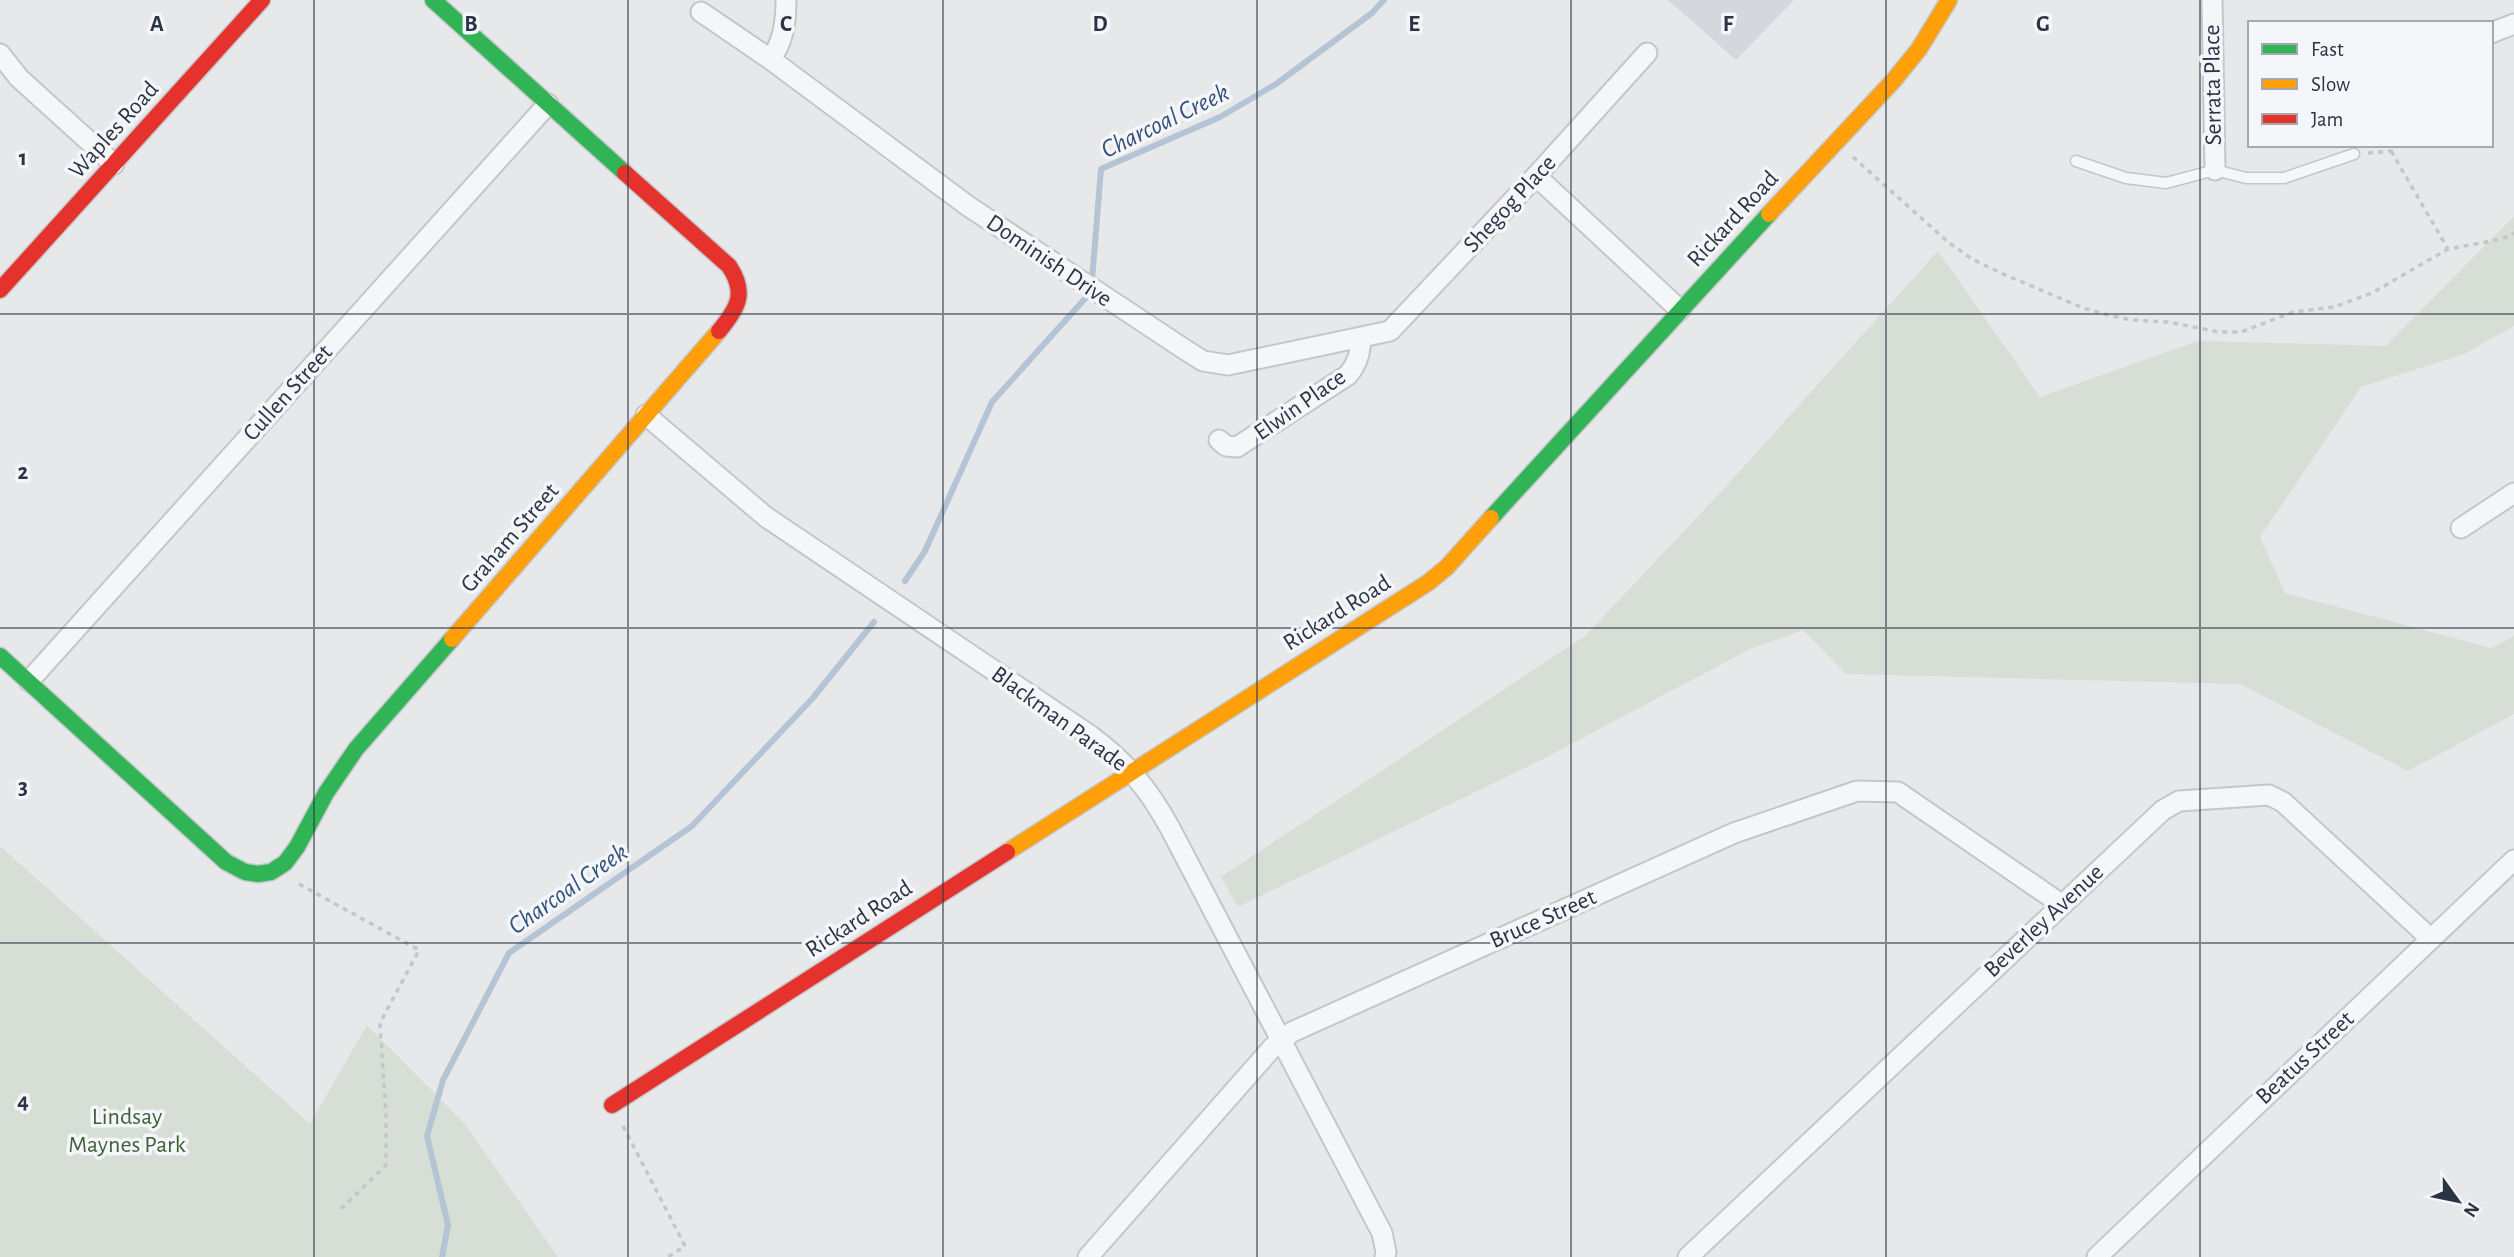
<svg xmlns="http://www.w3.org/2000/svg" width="2514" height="1257" font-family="'Alegreya Sans',sans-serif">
<rect width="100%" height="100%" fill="#e6e8ea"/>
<path fill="#d4d7dd" d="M1668 0H1794L1736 60Z"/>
<g fill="#d6ded6">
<path d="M2514 216V326L2464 354 2361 387 2260 537 2285 593 2491 648 2514 636V714L2408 771 2240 684 1846 674 1803 630 1750 649 1541 760 1238 907 1221 877 1585 636 1720 493 1938 251 2040 397 2198 341 2386 346Z"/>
<path d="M0 846 310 1124 367 1025 464 1123 558 1257H0Z"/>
</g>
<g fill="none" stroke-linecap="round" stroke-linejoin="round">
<g stroke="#b4c4d5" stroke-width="6">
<path d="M905 581 925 551 992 402 1091 292 1101 169 1220 117 1276 84 1372 13 1384 0"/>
<path d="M442 1257 448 1225 427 1136 443 1080 509 953 692 826 812 699 874 622"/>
</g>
<g stroke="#c4c6c8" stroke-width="13">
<path id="lane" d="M2076 161 2126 178 2166 183 2215 170 2246 178H2284L2354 154"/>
</g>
<g stroke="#c4c6c8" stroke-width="23">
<g id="street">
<path d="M2212 0 2215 170"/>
<path d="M701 12 770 59 968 206 1184 349 1203 361 1228 365 1390 331 1536 176 1647 53"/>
<path d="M2491 33 2514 24"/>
<path d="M0 54 19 78 114 164"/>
<path d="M770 59C784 43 786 20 786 0"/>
<path d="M1536 176 1680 310"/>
<path d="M646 415 766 517 1091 736C1127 763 1148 788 1170 828L1382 1233 1386 1252 1385 1257"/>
<path d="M1219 440 1226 446 1237 447 1348 375C1358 363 1360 353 1361 338"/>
<path d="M2461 528 2514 493"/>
<path d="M29 681 548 104"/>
<path d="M1088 1257 1272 1048 1292 1032 1734 833 1857 791 1898 792 2061 904"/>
<path d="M1688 1257 2163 810 2179 801 2269 795 2283 802 2431 939"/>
<path d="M2097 1257 2514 860"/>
</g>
</g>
<g stroke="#c4c6c8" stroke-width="19">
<g id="fast">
<path d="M433 0 625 173"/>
<path d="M1491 518 1769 214"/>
<path d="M0 656 226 862 245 872 258 874 271 872 285 863 297 847 326 793 356 749 452 639"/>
</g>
</g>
<g stroke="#c4c6c8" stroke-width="19">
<g id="slow">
<path d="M1769 214 1894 80 1919 49 1949 0"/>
<path d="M452 639 719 331"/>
<path d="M1007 852 1429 582 1447 567 1491 518"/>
</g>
</g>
<g stroke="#c4c6c8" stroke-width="19">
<g id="jam">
<path d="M625 173 729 266C747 293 738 308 719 331"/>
<path d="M0 290 262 0"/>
<path d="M612 1105 1007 852"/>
</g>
</g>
<g stroke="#c5c6ca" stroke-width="3.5" stroke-dasharray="5 5" stroke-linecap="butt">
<path d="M2391 151 2448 249"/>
<path d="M2368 153 2391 151 2389 145"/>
<path d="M1853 157 1948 242 1972 259 2001 273 2083 308 2108 315 2132 320 2168 322 2219 332H2241L2293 312 2334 307 2372 293 2448 249 2502 239 2514 233"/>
<path d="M299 884 419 950 380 1023 386 1116V1165L341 1209"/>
<path d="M623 1126 685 1246 668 1257"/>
</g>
<use href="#lane" stroke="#f5f6f7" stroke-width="10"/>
<use href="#street" stroke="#f5f6f7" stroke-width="19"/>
<use href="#fast" stroke="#30b455" stroke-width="16"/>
<use href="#slow" stroke="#ff9f0a" stroke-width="16"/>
<use href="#jam" stroke="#e5322d" stroke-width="16"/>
</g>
<path fill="none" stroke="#2b3445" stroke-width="2" stroke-opacity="0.55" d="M314 0V1257M628 0V1257M943 0V1257M1257 0V1257M1571 0V1257M1886 0V1257M2200 0V1257M0 314H2514M0 628H2514M0 943H2514"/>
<g text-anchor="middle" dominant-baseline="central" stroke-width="7" stroke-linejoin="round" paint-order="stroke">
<g font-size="24" fill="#2b3445" stroke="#f4f6f9">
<text transform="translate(2213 85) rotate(-91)">Serrata Place</text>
<text transform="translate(114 130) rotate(-48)">Waples Road</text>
<text transform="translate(1510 204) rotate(-47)">Shegog Place</text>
<text transform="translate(1733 219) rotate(-47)">Rickard Road</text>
<text transform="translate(1049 261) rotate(34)">Dominish Drive</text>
<text transform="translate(288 393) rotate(-48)">Cullen Street</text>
<text transform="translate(1300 405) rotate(-35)">Elwin Place</text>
<text transform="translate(510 538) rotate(-49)">Graham Street</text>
<text transform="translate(1337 613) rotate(-32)">Rickard Road</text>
<text transform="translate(1059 719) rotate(36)">Blackman Parade</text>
<text transform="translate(859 919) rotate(-33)">Rickard Road</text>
<text transform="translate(1543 919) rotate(-24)">Bruce Street</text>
<text transform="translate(2044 921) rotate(-43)">Beverley Avenue</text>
<text transform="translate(2305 1058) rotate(-43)">Beatus Street</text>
</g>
<g font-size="24" fill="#3f6138" stroke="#f4f6f9">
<text x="127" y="1117">Lindsay<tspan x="127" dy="28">Maynes Park</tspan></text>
</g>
<g font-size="26" font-style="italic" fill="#34527a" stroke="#f4f6f9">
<text transform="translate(1165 121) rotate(-26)">Charcoal Creek</text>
<text transform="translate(568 889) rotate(-35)">Charcoal Creek</text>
</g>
</g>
<g font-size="23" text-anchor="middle" font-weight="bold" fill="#2b3445" stroke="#f4f6f9" stroke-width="7" stroke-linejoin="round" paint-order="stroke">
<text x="157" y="31">A</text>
<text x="471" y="31">B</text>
<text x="786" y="31">C</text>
<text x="1100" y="31">D</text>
<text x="1414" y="31">E</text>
<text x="1728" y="31">F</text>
<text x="2043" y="31">G</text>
<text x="23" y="165">1</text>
<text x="23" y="479">2</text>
<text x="23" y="794">3</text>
<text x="23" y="1108">4</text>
</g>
<rect x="2248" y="21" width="245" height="126" fill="#f4f6f9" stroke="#a4a8b1" stroke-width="2"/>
<rect x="2262" y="44" width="35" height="10" fill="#30b455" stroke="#a4a8b1" stroke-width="2"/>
<text x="2311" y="56" font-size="21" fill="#2b3445">Fast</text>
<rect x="2262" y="79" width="35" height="10" fill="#ff9f0a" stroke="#a4a8b1" stroke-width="2"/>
<text x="2311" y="91" font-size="21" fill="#2b3445">Slow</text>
<rect x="2262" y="114" width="35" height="10" fill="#e5322d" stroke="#a4a8b1" stroke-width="2"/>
<text x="2311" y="126" font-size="21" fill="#2b3445">Jam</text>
<g transform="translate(2458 1201) rotate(123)" stroke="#f4f6f9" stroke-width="5" paint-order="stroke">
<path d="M0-5L12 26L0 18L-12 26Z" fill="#2b3445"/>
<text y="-10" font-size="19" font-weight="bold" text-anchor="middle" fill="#2b3445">N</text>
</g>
</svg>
